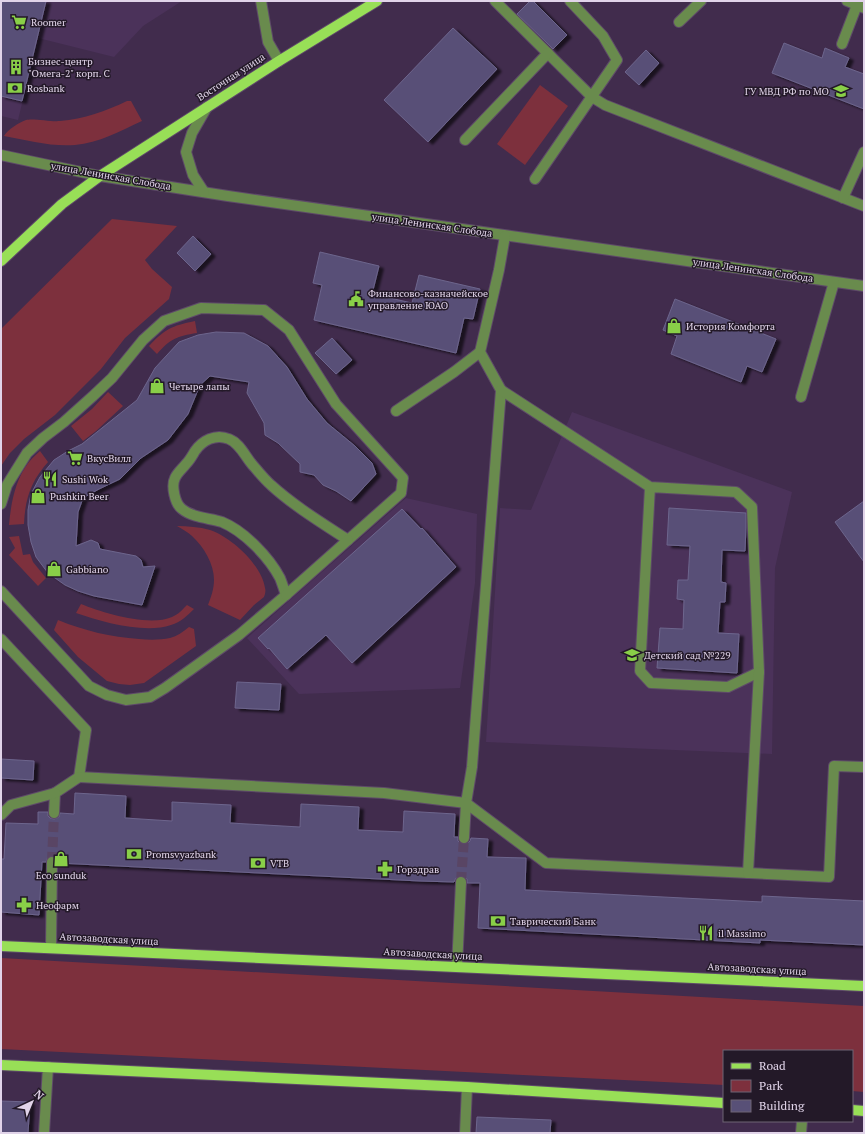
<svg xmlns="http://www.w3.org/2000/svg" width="865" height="1134" font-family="'PT Serif',serif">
<defs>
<filter id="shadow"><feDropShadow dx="4.5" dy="2.5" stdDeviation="1" flood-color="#0009"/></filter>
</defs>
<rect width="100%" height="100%" fill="#412c4d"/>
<g fill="#4b325a">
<path d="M1 1H182L143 26 114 57 38 38 18 120 1 116Z"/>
<path d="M572 412 792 492 775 568 772 754 486 742 500 508 531 510Z"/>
<path d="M406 498 477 514 475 583 460 688 299 694 247 638Z"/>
</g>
<g fill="#7d303d">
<path d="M540 85 568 106 525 165 497 144Z"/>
<path d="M127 101H131L142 121C120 131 99 143 75 145 51 147 27 140 4 136 7 130 20 122 26 120 33 118 51 122 60 121 84 119 106 111 127 101Z"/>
<path d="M112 219 177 226 145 260 152 269 172 287 169 299 125 338 101 369 55 415 24 439 10 453 1 466V329Z"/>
<path d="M195 321 197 333C177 336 170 339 157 354L149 346C165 329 171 326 195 321Z"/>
<path d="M108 392 123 406 96 431 83 441 71 426 92 409Z"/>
<path d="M40 451 48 462C31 481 25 499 24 524L9 525C11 503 15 480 29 462 32 458 36 455 40 451Z"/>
<path d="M177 526C188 526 199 527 210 530 231 537 262 565 265 588 266 591 265 594 264 597L254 605 240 620 208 605C211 597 214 589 214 580 214 564 204 547 192 536 188 532 182 529 177 526Z"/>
<path d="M19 536 23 555 30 554 33 562 46 578 38 586 9 555 15 548 9 537Z"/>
<path d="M81 604C103 613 149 627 172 617 179 614 182 610 187 605L194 609C187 616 181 622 171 625 145 634 102 622 76 613Z"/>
<path d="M58 620C85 631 111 637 139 639 149 640 161 640 170 638 177 636 183 632 189 627L194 629 196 646 144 683 130 685 119 684 107 681 78 657 54 630Z"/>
<path d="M1 958 864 1006V1092L852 1091V1051H724V1085L1 1049Z"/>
</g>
<g fill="#585077" stroke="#6d658d" filter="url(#shadow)">
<path d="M1 1H46L22 101 1 96Z"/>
<path d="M530 1H533L567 35 553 49 517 14Z"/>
<path d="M453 28 497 69 428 142 384 100Z"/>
<path d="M784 43 822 58 825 48 849 58 845 67 864 74V109L772 73Z"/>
<path d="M646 50 659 63 639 85 625 72Z"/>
<path d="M193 236 211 254 195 271 177 253Z"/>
<path d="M320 252 379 266 372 294 412 303 419 275 480 289 473 319 464 318 456 353 314 320 322 285 313 283Z"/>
<path d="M675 299 776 339 762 372 747 366 741 382 671 354 677 336 663 330Z"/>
<path d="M216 332 244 333 268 346 287 367 307 399 327 423 355 446 372 463 376 474 351 501 336 491 323 485 314 475 300 472V464L278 443 265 435 264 423 247 393 249 382 210 376 200 385 188 414 168 440 141 458 120 479 99 489 83 498 78 512 76 546 91 540 98 543 100 549 136 556 141 560 143 567 155 566 142 605 94 596 78 591 65 585 48 573 36 557 31 542 28 525V510L31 494 40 477 54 460 68 451 82 444 137 400 155 368 179 342 198 335Z"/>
<path d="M332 338 352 360 336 374 315 353Z"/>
<path d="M864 501V562L835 522Z"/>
<path d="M669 508 746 513V527L745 551 722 550 721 582 726 583 725 602H720L718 633 739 634 737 673 657 668 660 628 683 629 684 600 677 599 678 580H688L690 546 667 545Z"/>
<path d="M402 509 421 529 422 528 456 567 352 663 326 635 287 669 269 648 268 649 258 638Z"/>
<path d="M237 682 281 684 279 710 235 708Z"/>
<path d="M1 759 34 761 33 780 1 778Z"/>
<path d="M75 793 126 796 125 818 172 821V802L231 805 230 823 300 827 301 804 359 807 358 830 403 832 404 811 455 814 454 837H458V841L461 844H467L470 841 471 838 488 839 487 857 526 858 525 890 762 902V896L864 901V945L760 940V943L478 928 480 883H467V879L462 876H458L456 878 454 882 420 881 58 863 57 858 52 856 48 857 46 862H42L39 915 1 912V859H4L6 823 38 824V812H48V816L50 818 54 819 59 817 60 813 74 814Z"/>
<path d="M1 1101 30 1102 28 1133H1Z"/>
<path d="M477 1117 551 1120 550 1133H476Z"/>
</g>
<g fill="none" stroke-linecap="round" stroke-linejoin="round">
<g stroke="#594564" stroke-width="10" stroke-dasharray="10 5" stroke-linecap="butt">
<path d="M52 862 54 813"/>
<path d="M461 882 464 838"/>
</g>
<g stroke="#5e4a69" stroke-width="12">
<g id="minor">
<path d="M261 1 268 42 279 61"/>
<path d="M495 1 592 97 605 105 864 206"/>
<path d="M847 1 864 8"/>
<path d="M679 22 701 1"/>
<path d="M842 44 857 5"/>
<path d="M465 140 548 53"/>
<path d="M1 155 100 176 228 196 864 286"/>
<path d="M535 179 617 60 603 36 570 1"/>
<path d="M204 192 193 175 186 152 192 133 207 107"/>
<path d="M843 198 864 152"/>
<path d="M505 236 499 270 480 352 501 390 472 767 466 803 546 863 829 877 834 766 864 767"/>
<path d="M501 390 650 487 640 671 651 683 728 687 759 672 752 507 736 492 650 487"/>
<path d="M801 397 834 282"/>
<path d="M396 411 454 372 480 352"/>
<path d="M1 504 7 485 27 453 43 438 64 422 93 396 112 378 143 340 164 321 201 308 264 310 289 330 336 404 403 478 401 493 348 540C322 523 294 506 271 485 264 479 257 470 251 463 244 454 239 443 229 439 215 433 202 441 195 451 192 456 190 460 186 464 183 468 177 473 175 478 171 486 175 504 182 509 193 518 209 518 222 522 244 531 269 557 280 578 282 583 284 589 286 595L239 635 165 688 150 697 126 700 107 695 89 686 1 591"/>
<path d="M286 595 348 540"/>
<path d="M1 639 86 730 79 777 55 793 54 813"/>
<path d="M79 777 384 793 466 803 464 838"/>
<path d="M1 815 11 805 55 793"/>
<path d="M748 873 759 672"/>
<path d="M51 948 52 862"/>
<path d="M457 967 461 882"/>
<path d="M44 1133 48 1067"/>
<path d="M465 1133 467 1087"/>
<path d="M801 1133 802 1121"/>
</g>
</g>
<g stroke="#5e4a69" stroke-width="12">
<g id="major">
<path d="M1 261 62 204 100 176 279 61 377 1"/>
<path d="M1 946 864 986"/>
<path d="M1 1065 467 1087 724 1103"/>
<path d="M852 1110 864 1111"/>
</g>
</g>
<use href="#minor" stroke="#698b4d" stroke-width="10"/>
<use href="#major" stroke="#98df57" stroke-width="10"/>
</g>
<defs>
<g id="supermarket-bare" transform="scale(1.2)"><path d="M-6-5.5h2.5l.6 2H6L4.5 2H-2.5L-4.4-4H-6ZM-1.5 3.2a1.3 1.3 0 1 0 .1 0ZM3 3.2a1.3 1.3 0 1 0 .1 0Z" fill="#89cf48" stroke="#231928" stroke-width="2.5" paint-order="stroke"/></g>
<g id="building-bare" transform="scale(1.2)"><path d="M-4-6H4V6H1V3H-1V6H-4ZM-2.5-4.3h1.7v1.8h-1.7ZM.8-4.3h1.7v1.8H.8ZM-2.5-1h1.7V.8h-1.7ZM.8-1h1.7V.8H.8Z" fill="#89cf48" stroke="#231928" stroke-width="2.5" paint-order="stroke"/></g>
<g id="bank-bare" transform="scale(1.2)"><path d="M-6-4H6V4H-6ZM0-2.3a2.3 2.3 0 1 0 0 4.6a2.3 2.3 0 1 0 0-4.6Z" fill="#89cf48" stroke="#231928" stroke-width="2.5" paint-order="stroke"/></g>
<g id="school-bare" transform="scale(1.2)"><path d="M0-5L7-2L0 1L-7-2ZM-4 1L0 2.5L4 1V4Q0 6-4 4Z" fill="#89cf48" stroke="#231928" stroke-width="2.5" paint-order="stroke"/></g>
<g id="civic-bare" transform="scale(1.2)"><path d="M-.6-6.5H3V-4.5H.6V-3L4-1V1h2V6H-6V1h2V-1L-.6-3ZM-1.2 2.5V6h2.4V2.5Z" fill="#89cf48" stroke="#231928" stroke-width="2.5" paint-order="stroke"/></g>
<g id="shop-bare" transform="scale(1.2)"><path d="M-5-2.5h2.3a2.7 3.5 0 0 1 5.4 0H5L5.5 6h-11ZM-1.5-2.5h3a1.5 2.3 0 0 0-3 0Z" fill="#89cf48" stroke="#231928" stroke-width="2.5" paint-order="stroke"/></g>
<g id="restaurant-bare" transform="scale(1.2)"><path d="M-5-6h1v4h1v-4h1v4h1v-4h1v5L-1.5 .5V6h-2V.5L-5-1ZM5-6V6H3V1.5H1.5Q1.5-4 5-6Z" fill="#89cf48" stroke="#231928" stroke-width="2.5" paint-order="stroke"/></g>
<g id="pharmacy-bare" transform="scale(1.2)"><path d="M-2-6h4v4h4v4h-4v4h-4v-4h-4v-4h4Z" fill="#89cf48" stroke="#231928" stroke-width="2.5" paint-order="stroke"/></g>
</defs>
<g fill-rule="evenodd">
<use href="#supermarket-bare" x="19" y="22"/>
<use href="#building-bare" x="16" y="67"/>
<use href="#bank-bare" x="15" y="88"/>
<use href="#school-bare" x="841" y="91"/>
<use href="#civic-bare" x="356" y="299"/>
<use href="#shop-bare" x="674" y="326"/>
<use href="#shop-bare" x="157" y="386"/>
<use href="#supermarket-bare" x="75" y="458"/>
<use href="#restaurant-bare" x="50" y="479"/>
<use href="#shop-bare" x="38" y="496"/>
<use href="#shop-bare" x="54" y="569"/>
<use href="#school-bare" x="632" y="655"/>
<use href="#bank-bare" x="134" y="854"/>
<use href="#shop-bare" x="61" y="859"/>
<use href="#bank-bare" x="258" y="863"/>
<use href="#pharmacy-bare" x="385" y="869"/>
<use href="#pharmacy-bare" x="24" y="905"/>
<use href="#bank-bare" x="498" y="921"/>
<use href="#restaurant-bare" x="706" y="933"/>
</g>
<g text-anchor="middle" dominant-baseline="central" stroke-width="3" stroke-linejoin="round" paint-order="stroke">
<g font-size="10" fill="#e1d4e9" stroke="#231928" text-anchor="start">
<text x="31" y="22">Roomer</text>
<text x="28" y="61">Бизнес-центр<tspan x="28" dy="12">"Омега-2" корп. C</tspan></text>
<text x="27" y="88">Rosbank</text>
<text x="829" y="91" text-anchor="end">ГУ МВД РФ по МО</text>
<text x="368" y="293">Финансово-казначейское<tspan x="368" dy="12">управление ЮАО</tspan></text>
<text x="686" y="326">История Комфорта</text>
<text x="169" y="386">Четыре лапы</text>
<text x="87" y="458">ВкусВилл</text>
<text x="62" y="479">Sushi Wok</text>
<text x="50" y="496">Pushkin Beer</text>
<text x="66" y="569">Gabbiano</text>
<text x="644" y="655">Детский сад №229</text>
<text x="146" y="854">Promsvyazbank</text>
<text x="270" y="863">VTB</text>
<text x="397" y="869">Горздрав</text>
<text x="61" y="875" text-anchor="middle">Eco sunduk</text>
<text x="36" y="905">Неофарм</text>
<text x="510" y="921">Таврический Банк</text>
<text x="718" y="933">il Massimo</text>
</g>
<g font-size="10" fill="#e1d4e9" stroke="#231928">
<text transform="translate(231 77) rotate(-33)">Восточная улица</text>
<text transform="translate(111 176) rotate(10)">улица Ленинская Слобода</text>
<text transform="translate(432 225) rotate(8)">улица Ленинская Слобода</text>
<text transform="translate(753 270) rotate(8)">улица Ленинская Слобода</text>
<text transform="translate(109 939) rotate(3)">Автозаводская улица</text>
<text transform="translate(433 954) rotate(3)">Автозаводская улица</text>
<text transform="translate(757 969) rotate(3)">Автозаводская улица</text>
</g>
</g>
<rect width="865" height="1134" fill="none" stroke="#e1d4e9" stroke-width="4"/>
<rect x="723" y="1050" width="130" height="72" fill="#231928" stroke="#6f6475"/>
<rect x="731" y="1063" width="20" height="6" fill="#98df57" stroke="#6f6475"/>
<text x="759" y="1070" font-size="12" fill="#e1d4e9">Road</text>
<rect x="731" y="1080" width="20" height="12" fill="#7d303d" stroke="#6f6475"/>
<text x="759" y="1090" font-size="12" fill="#e1d4e9">Park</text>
<rect x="731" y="1100" width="20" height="12" fill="#585077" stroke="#6f6475"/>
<text x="759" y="1110" font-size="12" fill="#e1d4e9">Building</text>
<g transform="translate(32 1102) rotate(44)" stroke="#231928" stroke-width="3" paint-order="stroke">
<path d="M0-3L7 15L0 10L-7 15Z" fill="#e1d4e9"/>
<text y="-6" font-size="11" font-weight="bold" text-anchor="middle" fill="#e1d4e9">N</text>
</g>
</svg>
